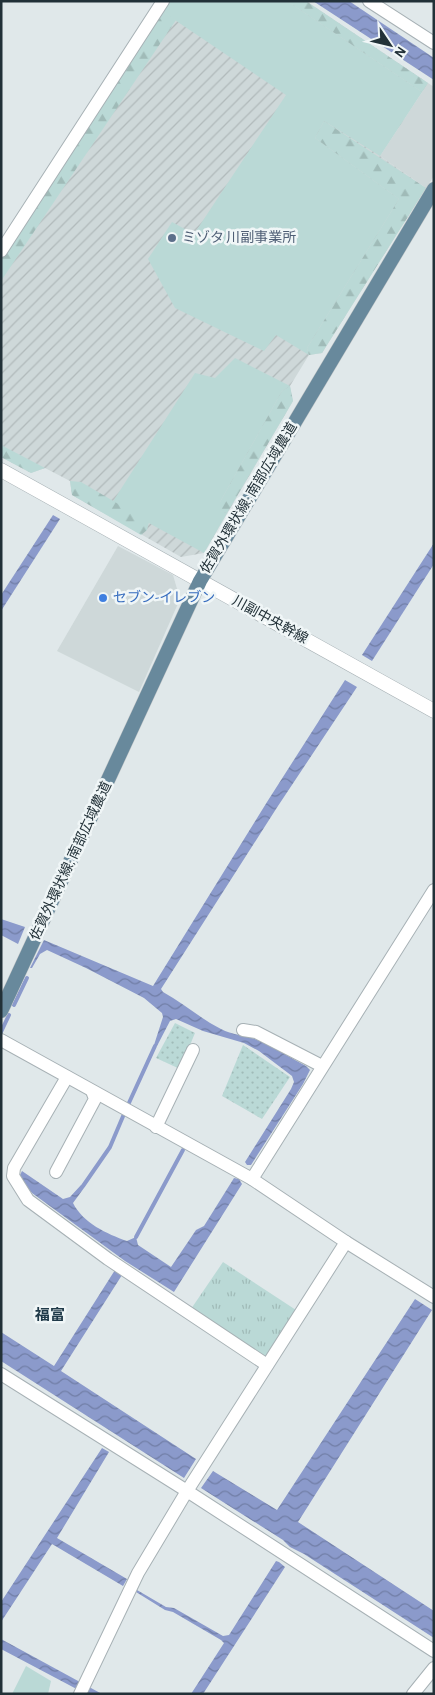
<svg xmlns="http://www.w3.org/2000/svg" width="435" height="1695" font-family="'Alegreya Sans','Noto Sans JP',sans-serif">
<defs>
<pattern id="industrial-furrows" width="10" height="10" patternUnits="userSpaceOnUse" patternTransform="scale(1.25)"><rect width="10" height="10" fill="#ced8d9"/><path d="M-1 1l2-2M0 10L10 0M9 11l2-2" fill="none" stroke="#b1babb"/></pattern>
<pattern id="forest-firs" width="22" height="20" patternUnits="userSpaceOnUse" patternTransform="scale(1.25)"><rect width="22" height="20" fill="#bad9d6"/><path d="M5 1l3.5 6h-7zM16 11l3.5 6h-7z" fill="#a0bbb8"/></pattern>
<pattern id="park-tufts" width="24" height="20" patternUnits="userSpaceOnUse" patternTransform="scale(1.25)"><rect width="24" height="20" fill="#bad9d6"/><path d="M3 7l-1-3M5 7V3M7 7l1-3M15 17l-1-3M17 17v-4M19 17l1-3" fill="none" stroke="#a0bbb8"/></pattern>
<pattern id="garden-dots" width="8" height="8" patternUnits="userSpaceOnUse" patternTransform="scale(1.25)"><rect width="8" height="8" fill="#bad9d6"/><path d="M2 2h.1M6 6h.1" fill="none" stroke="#a0bbb8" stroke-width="1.8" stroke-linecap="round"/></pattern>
<pattern id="water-waves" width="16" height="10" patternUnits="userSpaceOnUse" patternTransform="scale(1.25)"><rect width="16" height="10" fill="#8b9acb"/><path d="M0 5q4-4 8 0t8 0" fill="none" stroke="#717ea6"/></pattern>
</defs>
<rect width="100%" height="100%" fill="#e0e8ea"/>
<g fill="#ced8d9">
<path d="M428 83 434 87V176L426 188 380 156Z"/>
<path d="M118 546 173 575 180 599 139 692 57 651Z"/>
</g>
<path fill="url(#industrial-furrows)" d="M170 1H306L428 83 380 156 426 188 322 353 309 355 290 386 293 401 204 553 181 557 72 495 70 481 45 468 31 473 1 457V259Z"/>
<g fill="#bad9d6">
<path d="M170 1H287L422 92 380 156 324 121 315 138 399 199 307 348 309 355 276 335 264 351 175 308 148 259 172 222 194 234 286 95 163 12Z"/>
<path d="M235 358 290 386 282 391 220 502V511L227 513 204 553 112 503 195 373 215 378Z"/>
<path d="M26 1666 51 1681 48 1694H12Z"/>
</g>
<g fill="url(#forest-firs)">
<path d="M287 1H306L428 83 422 92Z"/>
<path d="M163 12 176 20 1 281V259Z"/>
<path d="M324 121 426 188 322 353 309 355 307 348 399 199 315 138Z"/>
<path d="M290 386 293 401 227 513 219 511 220 502 282 391Z"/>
<path d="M1 445 45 468 31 473 1 457Z"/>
<path d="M70 481 81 482 149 522 147 530 141 535 72 495Z"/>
</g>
<path fill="url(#park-tufts)" d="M223 1262 296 1310 265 1358 191 1309Z"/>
<g fill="url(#garden-dots)">
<path d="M175 1023 195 1033 180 1069 156 1058Z"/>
<path d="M243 1045 290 1077 262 1119 222 1096Z"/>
</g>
<g fill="url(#water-waves)">
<path d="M313 1H349L434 58V80Z"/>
<path d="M53 515 60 519 1 611V595Z"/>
<path d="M434 543V564L372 661 362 655Z"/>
<path d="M345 680 357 687 276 809 161 989 163 992C183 1003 201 1019 221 1029 232 1035 244 1035 255 1039 272 1046 289 1057 306 1066L310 1070 303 1084 251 1165H247L245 1162 291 1089 294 1082 292 1076 259 1051 244 1043 203 1031 176 1019 170 1021 157 1046 154 1045 163 1017 162 1013 144 998 86 968 47 950 40 954 32 968H30L44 940 153 986 267 802Z"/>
<path d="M1 919 25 927 18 944 1 935Z"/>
<path d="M22 1171 63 1199 70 1197 81 1185 83 1186 84 1188 73 1203C83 1223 107 1234 127 1241L136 1237 138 1245 171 1267 196 1230 204 1226 234 1178 239 1179 242 1184 174 1292 125 1261 32 1193 21 1180 20 1175Z"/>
<path d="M115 1270 122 1275 61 1371 196 1459 184 1478 1 1361V1332L54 1366Z"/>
<path d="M415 1299 432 1310 298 1522 434 1611V1638L304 1554 290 1547 283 1540 201 1488 213 1471 277 1510Z"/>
<path d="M102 1448 109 1452 57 1538 127 1579 123 1586 52 1544 1 1622V1602Z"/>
<path d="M276 1561 279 1562 285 1567 203 1694H191L224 1643 221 1640 173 1612 165 1610 136 1592 137 1590 166 1607 174 1608 223 1636 229 1635Z"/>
<path d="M1 1639 102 1694H86L1 1649Z"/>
</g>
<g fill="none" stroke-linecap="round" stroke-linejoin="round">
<g stroke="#8b9acb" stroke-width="4">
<path d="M14 1005 27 978"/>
<path d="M1 1032 9 1015"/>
<path d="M128 1105 155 1046"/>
<path d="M83 1186 110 1147 124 1114"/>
<path d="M136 1237 183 1150"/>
</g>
<g stroke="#a7b1b5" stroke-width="14">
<g id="minor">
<path d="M369 1 434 43"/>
<path d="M1 251 163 1"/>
<path d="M243 1030 256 1032 322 1066"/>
<path d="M1 1040 252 1179 346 1242 434 1297"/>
<path d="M67 1077 14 1168 13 1176 28 1200 108 1259 267 1365"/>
<path d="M156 1127 193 1050"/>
<path d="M56 1172 95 1099 92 1091"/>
<path d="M252 1179 434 890"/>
<path d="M1 1374 187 1491 434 1651"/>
<path d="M80 1694 138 1573 187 1491 346 1242"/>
<path d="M413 1694 434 1668"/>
</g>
</g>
<g stroke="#a7b1b5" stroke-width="15">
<path id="tertiary" d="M1 470 434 711"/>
</g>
<g stroke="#c1c5c7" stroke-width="15">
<path id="primary" d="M1 1011 200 581 434 189"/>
</g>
<use href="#minor" stroke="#fff" stroke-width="12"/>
<use href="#tertiary" stroke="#fff" stroke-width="14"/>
<use href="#primary" stroke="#68899c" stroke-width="14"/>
</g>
<circle fill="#5c6f8a" stroke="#f0f6f7" stroke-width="2" cx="172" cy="238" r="5"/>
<circle fill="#3f7fe0" stroke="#f0f6f7" stroke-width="2" cx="103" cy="598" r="5"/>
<g text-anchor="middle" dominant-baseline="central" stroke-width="5" stroke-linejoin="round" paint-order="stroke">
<g font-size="14" fill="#4e5e75" stroke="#f0f6f7" text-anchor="start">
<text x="182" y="238">ミゾタ 川副事業所</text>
</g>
<g font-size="14" fill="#223138" stroke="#f0f6f7">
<text transform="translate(249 498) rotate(-59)">佐賀外環状線; 南部広域農道</text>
<text transform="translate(270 620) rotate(29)">川副中央幹線</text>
<text transform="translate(71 861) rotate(-65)">佐賀外環状線; 南部広域農道</text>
</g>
<g font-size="14" fill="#366cbe" stroke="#f0f6f7" text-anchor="start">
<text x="113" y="598">セブン-イレブン</text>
</g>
<g font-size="15" font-weight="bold" fill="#203a49" stroke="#f0f6f7">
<text x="50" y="1315">福富</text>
</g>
</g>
<rect width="435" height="1695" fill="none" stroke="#223138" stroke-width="5"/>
<g transform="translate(390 45) rotate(125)" stroke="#f0f6f7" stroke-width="4" paint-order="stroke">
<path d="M0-4L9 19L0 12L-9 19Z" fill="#223138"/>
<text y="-8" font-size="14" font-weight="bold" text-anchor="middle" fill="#223138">N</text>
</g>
</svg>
